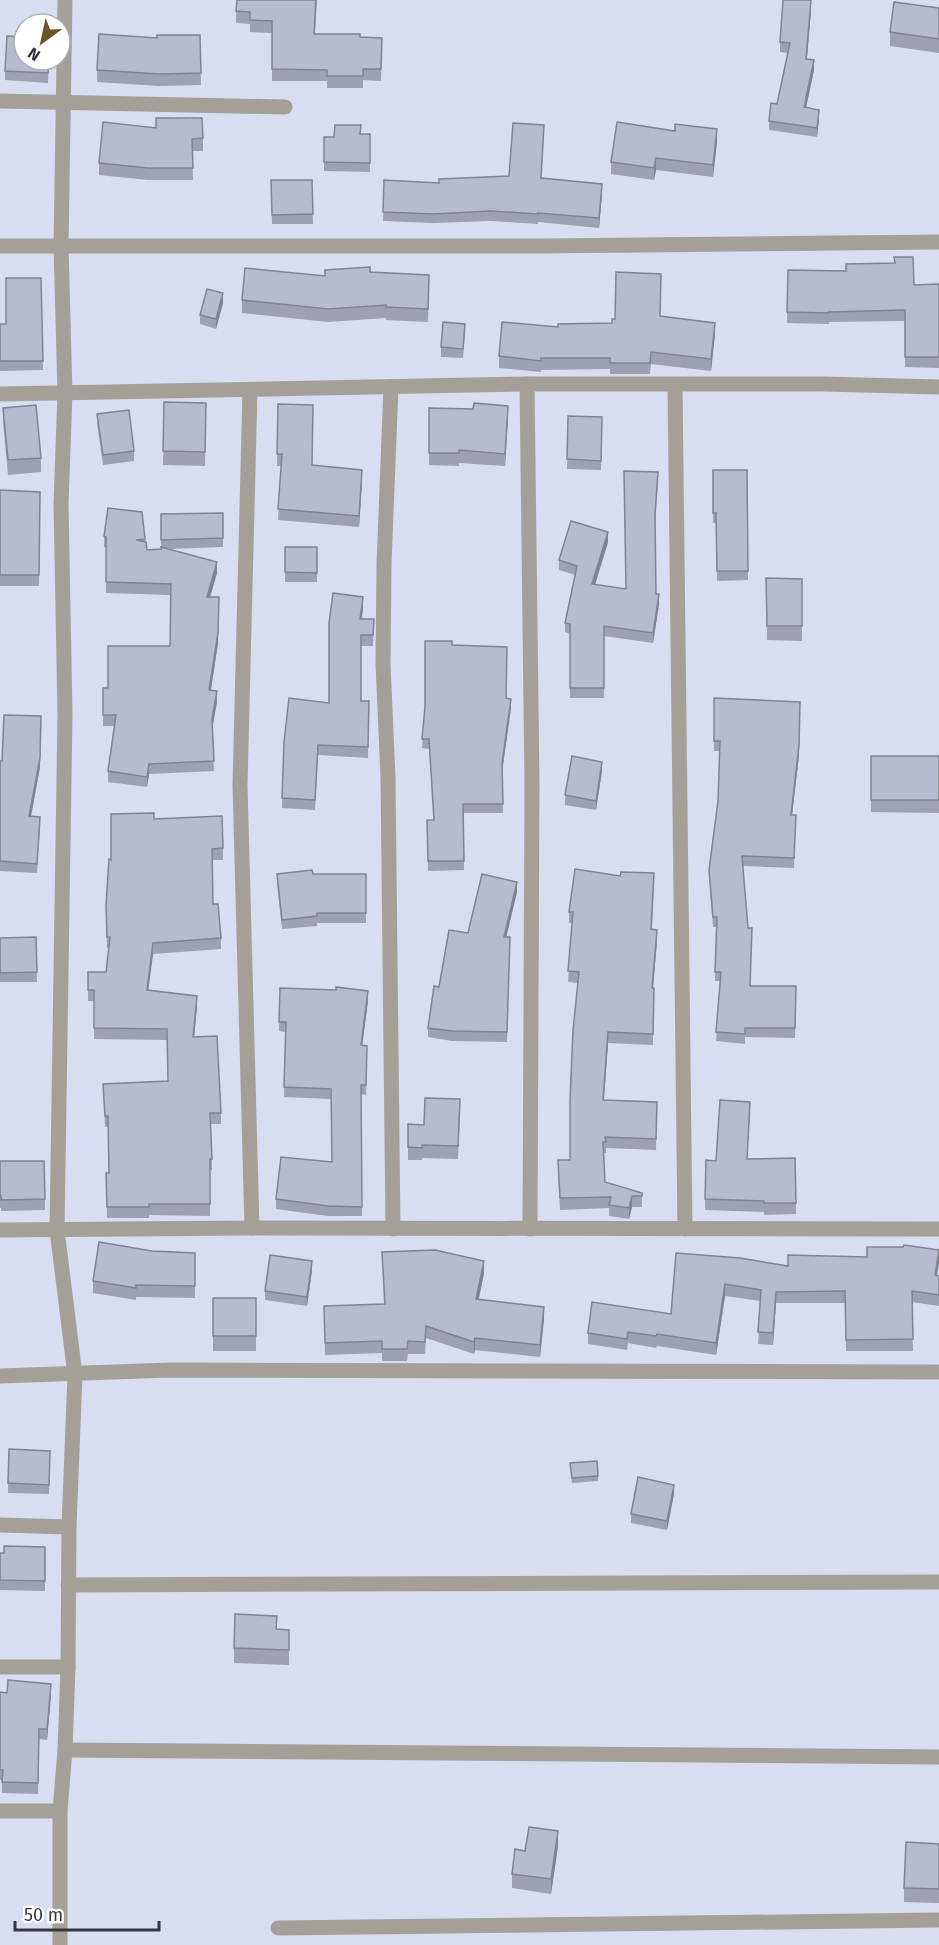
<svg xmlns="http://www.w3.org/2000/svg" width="939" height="1945" font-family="'Fira Sans',sans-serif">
<rect width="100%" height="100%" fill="#d9ddf2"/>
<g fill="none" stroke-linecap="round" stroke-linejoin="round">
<g stroke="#a4a098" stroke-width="15">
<path d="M0 101 285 107"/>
<path d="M0 246H541L939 242"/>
<path d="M527 384 532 784 530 1229"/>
<path d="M675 386 685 1229"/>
<path d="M391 387 384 564 383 664 388 777 393 1229"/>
<path d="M250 390 240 785 252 1228"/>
<path d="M0 394 527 384H823L939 387"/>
<path d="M0 1230 252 1228 939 1229"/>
<path d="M0 1376 170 1370 939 1372"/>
<path d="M0 1525 69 1527"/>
<path d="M68 1585 939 1582"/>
<path d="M0 1667H68"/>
<path d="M65 1750 939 1757"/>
<path d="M0 1811H60"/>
<path d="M278 1928 939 1920"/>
<path d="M60 1945V1811L65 1750 68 1667 69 1527 75 1375 57 1230 65 714 61 504 65 393 61 246 65 0"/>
</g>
</g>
<g fill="#9da1b3">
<path d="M317 0 315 34 360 37 382 50 381 81 363 80V88H327V81H272V33L250 32V24L236 23V11Z"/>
<path d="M939 8V53L890 46V32Z"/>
<path d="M811 10 807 59 814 70 806 108 819 119 817 137 769 130V121L777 104 788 53 780 52V42Z"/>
<path d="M200 35 201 85 159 86 97 82V70Z"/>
<path d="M49 60 48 83 5 80V71Z"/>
<path d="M103 122 203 138V151H192L193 180H148L99 175V163Z"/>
<path d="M361 134H370V172L324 171V137H334Z"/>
<path d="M544 135 541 178 602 194 599 228 538 222V224L491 221 433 223 383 221 384 180 439 183 509 176Z"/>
<path d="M717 141 713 177 656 170 654 180 611 174V162Z"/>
<path d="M271 180H312L313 224H272Z"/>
<path d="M788 270 914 285 939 284V368L905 367V321L829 322V324L787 323Z"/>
<path d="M370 272 429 288 428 322 386 320V318L328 322 242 313V300L325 276Z"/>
<path d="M41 278 43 370 0 371V324H6Z"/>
<path d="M223 303 216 329 200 324V315Z"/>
<path d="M660 316 715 334 711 371 651 364 650 374H610V369L541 370V372L499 368V356L558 327 612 323Z"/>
<path d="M465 333 463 358 441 357V347Z"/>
<path d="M164 402 206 403 205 466 163 465Z"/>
<path d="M278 404 313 465 362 481 359 527 278 520 281 466H277Z"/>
<path d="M3 408 41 458V472L8 475 3 422Z"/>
<path d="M429 408 508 418 505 466 459 463V466L429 465Z"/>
<path d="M97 414 134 451V461L103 465 97 423Z"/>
<path d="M568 416 602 417 601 470 567 469Z"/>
<path d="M713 470H747L748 580 717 581 716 523H713Z"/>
<path d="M658 482 655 523 656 594 659 604 653 643 604 636V698H570V634L565 632V623L575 575 559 570V560L608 542 595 585 625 589Z"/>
<path d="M0 490 40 492 39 586H0Z"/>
<path d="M223 513V547L170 549 217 573 210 597 218 643 211 690 217 702 212 727 214 771 149 774 147 787 108 782V771L114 726H103V688H108L170 646 171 595 106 593V547H104V536L145 539 147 550 161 549V514Z"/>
<rect x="285" y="547" width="32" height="35"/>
<path d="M766 578 802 579V641L767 640Z"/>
<path d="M363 608 362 619H374L373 646H361V701H369L368 758 318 755 315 810 282 808 284 742 329 703Z"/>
<path d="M452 645 506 698 511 708 502 772 503 813H463L464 870 428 871 427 820H434L429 749 422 748 425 707Z"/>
<path d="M714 698 799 755 792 815H796L794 868 743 866 750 986H796L795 1038 745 1037V1044L716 1041 720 981H715L716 927H713L709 879V870L718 801 720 751H714Z"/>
<path d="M871 756H939V813L871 812Z"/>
<path d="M0 761 40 767 31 817 40 827 37 873 0 871Z"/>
<path d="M602 771 596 810 565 805V795Z"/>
<path d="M154 819 223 848V860H213V904L221 938V949L153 954 148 990 197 1007 194 1037 221 1113V1124H211L212 1170H210V1216L149 1215V1218H107L106 1173H109L108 1127H105L103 1084 168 1081 167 1040 94 1039V1001H88V972H106L109 948H107L106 905 111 860Z"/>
<path d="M277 874H366V923H317V926L282 929 277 884Z"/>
<path d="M654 884 652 929 657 941 653 988V1045L608 1043 604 1100 657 1102 656 1150 606 1148V1153H604L605 1182 642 1193V1207H632L629 1219 609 1216V1208L560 1210 558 1171 570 1160 578 983 568 982 572 923H569V912Z"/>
<path d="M517 892 506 937H510L507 1042 452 1041 428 1037V1028L439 987 468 933Z"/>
<path d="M36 937 37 982H0V938Z"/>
<path d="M280 988 368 1001 362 1046 367 1055 366 1095 361 1094 362 1216H328L276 1209V1199L332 1162 331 1099 284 1097 285 1032 279 1031Z"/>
<path d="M460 1112 458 1159 422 1158V1160H408V1124L424 1125Z"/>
<path d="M750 1114 747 1159 796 1203V1214L764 1215V1212L705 1210 706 1160 716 1161Z"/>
<path d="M0 1161H44L45 1210 1 1211V1208H0Z"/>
<path d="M152 1251 195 1253V1298L136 1297V1300L93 1293V1281Z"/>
<path d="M382 1252 484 1273 479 1299 544 1319 540 1357 475 1350 474 1354 426 1338 425 1354H408L407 1361H382V1353L325 1355 324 1306 384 1304Z"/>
<path d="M676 1253 788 1266 939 1276V1306L912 1302 913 1351H846L845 1303H776L773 1345 758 1344 761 1301 725 1296 716 1355 657 1346 656 1348 628 1343 627 1350 588 1344V1333L671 1314Z"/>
<path d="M312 1270 307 1306 265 1300V1291Z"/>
<rect x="213" y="1298" width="43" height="53"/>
<path d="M9 1449 50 1451 49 1494 8 1493Z"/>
<path d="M570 1463 598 1476V1481L572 1483Z"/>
<path d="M674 1494 667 1530 631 1523V1514Z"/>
<path d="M45 1547V1591L0 1590V1553H4Z"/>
<path d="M289 1630V1665L234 1663V1648Z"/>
<path d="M0 1692 51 1695 47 1740 39 1739 38 1794 2 1793V1780H0Z"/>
<path d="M939 1844V1903L904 1902V1888Z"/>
<path d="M558 1846 551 1894 512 1888V1874L525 1851Z"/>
</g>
<g fill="#808392">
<path d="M811 0V10L806 68V59Z"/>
<path d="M814 60V70L804 117V107Z"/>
<path d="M819 110V119L817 137V128Z"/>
<path d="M717 129V141L713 177V165Z"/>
<path d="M656 158V170L654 180V168Z"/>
<path d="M602 184V194L599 228V218Z"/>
<path d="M223 293V303L216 329V319Z"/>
<path d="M715 323V334L711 371V359Z"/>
<path d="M508 406V418L505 466V454Z"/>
<path d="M362 470V481L359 527V516Z"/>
<path d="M608 532V542L592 594V584Z"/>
<path d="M217 562V573L207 607V597Z"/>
<path d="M659 594V604L653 643V633Z"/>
<path d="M219 597 218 643 209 701V690Z"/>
<path d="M363 597V608L360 630V619Z"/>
<path d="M217 691V702L212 730V719Z"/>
<path d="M511 699V708L502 772V763Z"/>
<path d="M800 702 799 755 791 824V815Z"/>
<path d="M41 716 40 767 29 826V816Z"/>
<path d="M602 762V771L596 810V801Z"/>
<path d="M149 764V774L147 787V777Z"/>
<path d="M517 882V892L504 947V937Z"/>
<path d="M657 930V941L652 999V988Z"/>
<path d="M153 943V954L147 1001V990Z"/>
<path d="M368 991V1001L361 1055V1045Z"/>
<path d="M197 996V1007L193 1048V1037Z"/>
<path d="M608 1032V1043L603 1111V1100Z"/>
<path d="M632 1196V1207L629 1219V1208Z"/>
<path d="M939 1251V1263L935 1287V1275Z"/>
<path d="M312 1261V1270L307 1306V1297Z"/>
<path d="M484 1261V1273L476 1311V1299Z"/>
<path d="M725 1284V1296L716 1355V1343Z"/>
<path d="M776 1292V1303L773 1345V1333Z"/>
<path d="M544 1307V1319L540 1357V1345Z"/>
<path d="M475 1338V1350L474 1354V1342Z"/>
<path d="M674 1485V1494L667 1530V1521Z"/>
<path d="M51 1684V1695L47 1740V1729Z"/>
<path d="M558 1831V1846L551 1894V1879Z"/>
</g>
<g fill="#b7bbd0" stroke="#808392" stroke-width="1.5">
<path d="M237 0H316L314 34H360V37L382 38 381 69H363V76H327V70L272 69V21L250 20V12L236 11Z"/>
<path d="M783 0H811L806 59 814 60 804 107 819 110 817 128 769 121 771 103 777 104 790 43 780 42Z"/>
<path d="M894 2 939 8V39L890 32Z"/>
<path d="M99 34 157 38V35H200L201 73 159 74 97 70Z"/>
<path d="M7 36 24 37V60H49L48 73 5 71Z"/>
<path d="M156 118H202L203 138 192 139 193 168H148L99 163 103 122 156 128Z"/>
<path d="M617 122 675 131V124L717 129 713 165 656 158 654 168 611 162Z"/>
<path d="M513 123 544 125 541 178 602 184 599 218 538 213V214L491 211 433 214 383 212 384 180 439 183V179L509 176Z"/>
<path d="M335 125H361L360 134H370V163L324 162V137H334Z"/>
<path d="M271 180H312L313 214 272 215Z"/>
<path d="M894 257H913L914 285 939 284V357H905V310L829 312V313L787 312 788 270 846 271V264L895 263Z"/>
<path d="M370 267V272L429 275 428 309 386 307V305L328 309 242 300 245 268 325 276V270Z"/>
<path d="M616 272 661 274 660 316 715 323 711 359 651 352 650 363H610V358H541V361L499 356 502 322 558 327V324L612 323V319H615Z"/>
<path d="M6 278H41L43 361H0V324H6Z"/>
<path d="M207 289 223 293 216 319 200 315Z"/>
<path d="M443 322 465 324 463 349 441 347Z"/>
<path d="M164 402 206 403 205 452 163 451Z"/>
<path d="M474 403 508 406 505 454 459 450V453H429V408L473 409Z"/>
<path d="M278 404 313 405 312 465 362 470 359 516 278 509 282 454H277Z"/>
<path d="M36 405 41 458 8 460 3 408Z"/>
<path d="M129 410 134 451 103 455 97 414Z"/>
<path d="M568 416 602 417 601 461 567 459Z"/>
<path d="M713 470H747L748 571H717L716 513H713Z"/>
<path d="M624 471 658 472 655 515 656 594H659L653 633 604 626V688H570V624L565 623 577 566 559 560 571 521 608 532 592 584 626 589Z"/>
<path d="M0 490 40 492 39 575H0Z"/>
<path d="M108 508 142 512 145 539 136 540 146 542 147 550 161 549V547L217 562 207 597H219L218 632 209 690 217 691 212 719 214 761 149 764 147 777 108 771 116 715H103V688H108V646H170L171 584 106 582V537L104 536Z"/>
<path d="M223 513V538L161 540V514Z"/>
<path d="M285 547H317V573L285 572Z"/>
<path d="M766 578 802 579V626H767Z"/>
<path d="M333 593 363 597 360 619H374L373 635H361V701H369L368 747 318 745 315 800 282 798 284 742 289 698 329 703V623Z"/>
<path d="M425 641H452V645L507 647 506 698 511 699 502 763 503 804H463L464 861H428L427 820H434L429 739H422L425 707Z"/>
<path d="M714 698 800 702 799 745 791 815H796L794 858 742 856 748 928H752L750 986H796L795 1028H745V1034L716 1032 721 972H715L717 917H713L709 870 718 801 720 741H714Z"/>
<path d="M4 715 41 716 40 758 29 816 40 817 37 864 0 861V761H2Z"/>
<path d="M572 756 602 762 596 801 565 795Z"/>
<rect x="871" y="756" width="68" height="44"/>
<path d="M154 813V819L222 816 223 848 212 849 213 904H218L221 938 153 943 147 990 197 996 193 1037 217 1036 221 1113H210L212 1159H210V1204H149V1207H107L106 1173H109L108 1116H105L103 1084 168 1081 167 1029 94 1028V990H88V972H106L110 937H107L106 905 109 859 111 860V814Z"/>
<path d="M575 869 620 876 621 872 654 873 651 929 657 930 652 988H654L653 1034 608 1032 603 1100 657 1102 656 1139 605 1137 606 1142H603L605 1182 642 1193V1196H632L629 1208 609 1205 611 1197 560 1198 558 1160H570V1101L573 1030 579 972 568 971 573 912H569Z"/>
<path d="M312 870 313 874H366V913H317V916L282 920 277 874Z"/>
<path d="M482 874 517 882 504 937H510L507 1032 452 1031 428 1028 434 986 439 987 449 930 468 933Z"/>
<path d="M36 937 37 972 0 973V938Z"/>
<path d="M336 987 368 991 361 1045 367 1046 366 1085H361L362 1207 328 1206 276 1199 281 1157 332 1162 331 1089 284 1087 286 1022H279L280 988 336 990Z"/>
<path d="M425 1098 460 1099 458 1146 422 1145V1148L408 1147V1124L424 1125Z"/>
<path d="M720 1100 750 1102 747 1159 795 1158 796 1203H764V1201L705 1199 706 1160 716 1161Z"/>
<path d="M0 1161H44L45 1199 1 1200V1196H0Z"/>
<path d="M99 1242 152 1251 195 1253V1286L136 1285V1288L93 1281Z"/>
<path d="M904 1245 939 1250 935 1275 939 1276V1295L912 1291 913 1339 846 1340 845 1291 776 1292 773 1333 758 1332 761 1290 725 1284 716 1343 657 1334 656 1336 628 1332 627 1339 588 1333 592 1302 671 1314 676 1253 740 1258 788 1266V1255L867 1257V1247H903Z"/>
<path d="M435 1250 484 1261 476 1299 544 1307 540 1345 475 1338 474 1342 426 1326 425 1342 408 1341 407 1349H382V1341L325 1343 324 1306 385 1304 382 1252Z"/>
<path d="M270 1255 312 1261 307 1297 265 1291Z"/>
<rect x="213" y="1298" width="43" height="38"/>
<path d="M9 1449 50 1451 49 1485 8 1483Z"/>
<path d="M597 1461 598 1476 572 1478 570 1463Z"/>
<path d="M638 1477 674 1485 667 1521 631 1514Z"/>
<path d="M4 1546 45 1547V1581L0 1580V1553H4Z"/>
<path d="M235 1614 277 1616 276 1629 289 1630V1650L234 1648Z"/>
<path d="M8 1680 51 1684 47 1729H39L38 1783 2 1782 3 1770H0V1692L7 1693Z"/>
<path d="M529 1827 558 1831 551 1879 512 1874 515 1849 525 1851Z"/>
<path d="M906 1842 939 1844V1889L904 1888Z"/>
</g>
<g transform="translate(42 42) rotate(213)"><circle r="28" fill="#ffffff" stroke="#aeafb2" stroke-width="1.5"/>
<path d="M0-4.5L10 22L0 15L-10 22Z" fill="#6a5725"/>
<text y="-9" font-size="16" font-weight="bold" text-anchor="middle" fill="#35363f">N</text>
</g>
<path d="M15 1921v9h144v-9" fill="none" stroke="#35363f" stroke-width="3"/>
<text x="24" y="1921" font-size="18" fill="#35363f" stroke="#ffffff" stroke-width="4.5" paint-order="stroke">50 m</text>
</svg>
